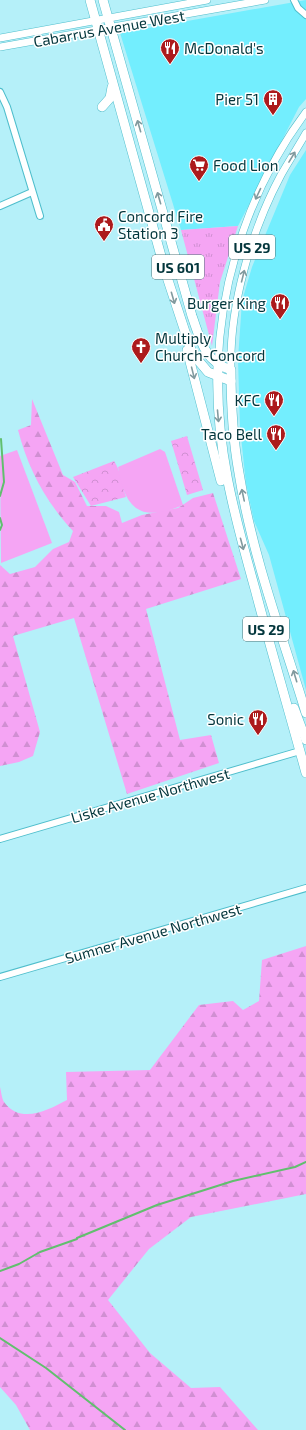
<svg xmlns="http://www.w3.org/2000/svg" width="306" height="1430" font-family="'Exo 2',sans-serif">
<defs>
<pattern id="grass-tufts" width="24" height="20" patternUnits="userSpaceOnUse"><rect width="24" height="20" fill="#f5a5f4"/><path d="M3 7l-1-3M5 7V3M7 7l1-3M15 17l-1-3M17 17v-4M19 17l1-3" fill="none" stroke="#d08fd2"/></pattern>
<pattern id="forest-firs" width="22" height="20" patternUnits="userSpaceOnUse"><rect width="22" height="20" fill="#f5a5f4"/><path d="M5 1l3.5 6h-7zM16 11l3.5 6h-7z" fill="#d08fd2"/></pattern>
<pattern id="park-crowns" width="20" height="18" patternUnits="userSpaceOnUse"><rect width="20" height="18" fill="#f5a5f4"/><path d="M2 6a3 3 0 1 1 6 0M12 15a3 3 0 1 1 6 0" fill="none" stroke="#d08fd2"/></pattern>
</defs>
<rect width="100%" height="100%" fill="#b5f0f9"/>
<g fill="#73eefe">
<path d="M306 0V99L299 107 238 226 181 230 120 33Z"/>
<path d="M306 150V690L269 555 254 521 246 484 240 427 238 359 242 301 252 267 290 175Z"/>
</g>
<path fill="url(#grass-tufts)" d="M238 226 220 282 212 346 181 230Z"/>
<g fill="url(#forest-firs)">
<path d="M32 399 63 475 75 482 87 506H106L119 512 122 523 142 515 178 508 193 498 213 493 241 579 146 609 180 740 211 735 219 763 127 794 74 618 13 636 40 732 33 756 19 762 0 766V565L10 574 35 567 53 549 69 542 73 531C46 502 28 469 18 430L31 425Z"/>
<path d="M306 946V1194L191 1217 149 1249 108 1300 150 1353 191 1388 220 1387 258 1430H30L16 1405 0 1387V1087C1 1091 2 1099 4 1102 21 1125 48 1110 67 1100L66 1072 150 1070 199 1005 233 1001 243 1010 259 1001 262 960Z"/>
</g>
<g fill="url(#park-crowns)">
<path d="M187 436 203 490 187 495 171 441Z"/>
<path d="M114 461C121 471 122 485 126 497L91 506 73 477Z"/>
</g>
<g fill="#f5a5f4">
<path d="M160 449 165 452 183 505C141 523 125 510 118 467Z"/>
<path d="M17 450 52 543 1 563 0 456Z"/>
</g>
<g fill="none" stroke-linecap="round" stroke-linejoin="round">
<g stroke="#61bf6e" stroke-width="2">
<path d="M0 496 4 482 1 439"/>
<path d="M0 518 2 525 0 530"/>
<path d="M0 1271 19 1264 40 1252 77 1239V1238L157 1205 233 1181 295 1167 306 1162"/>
<path d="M0 1338 46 1368 125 1430"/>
</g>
<g stroke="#4fbecc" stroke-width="8">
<g id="minor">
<path d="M294 0 298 8 306 15"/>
<path d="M0 92 7 107 40 216"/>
<path d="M0 206 32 192"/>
<path d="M0 839 300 751"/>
<path d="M0 977 306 888"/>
</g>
</g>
<g stroke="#4fbecc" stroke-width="8">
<g id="major">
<path d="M0 38 207 0"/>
<path d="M0 47 265 0"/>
<path d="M218 366C221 275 252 184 306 112"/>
<path d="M231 370C229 307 251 231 281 175 289 161 298 147 306 133"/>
</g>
</g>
<g stroke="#4fbecc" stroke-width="10">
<g id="highway">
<path d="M90 0 166 274 192 353 208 372 231 381"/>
<path d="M103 0 192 316C201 341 204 361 231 370 231 405 233 440 239 473 252 555 282 635 306 713"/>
<path d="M102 107 110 98 112 87"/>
<path d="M187 350 221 481"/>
<path d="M218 366C215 445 234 514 255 589 271 650 289 711 306 773"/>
<path d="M294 708 306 740"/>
</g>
</g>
<use href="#minor" stroke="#fff" stroke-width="6"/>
<use href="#major" stroke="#fff" stroke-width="7"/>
<use href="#highway" stroke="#fff" stroke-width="9"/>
</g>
<defs><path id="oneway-shaft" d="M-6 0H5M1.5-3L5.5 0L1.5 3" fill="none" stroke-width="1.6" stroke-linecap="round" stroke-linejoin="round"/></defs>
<g stroke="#819a9e">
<use href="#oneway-shaft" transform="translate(139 126) rotate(-106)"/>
<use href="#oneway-shaft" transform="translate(292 157) rotate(-59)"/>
<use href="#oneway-shaft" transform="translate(258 194) rotate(115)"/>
<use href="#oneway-shaft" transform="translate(159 198) rotate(-106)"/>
<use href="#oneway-shaft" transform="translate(243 276) rotate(-76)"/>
<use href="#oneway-shaft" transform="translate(173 298) rotate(74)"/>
<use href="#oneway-shaft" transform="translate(193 373) rotate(76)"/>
<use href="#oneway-shaft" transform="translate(218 416) rotate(85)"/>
<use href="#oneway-shaft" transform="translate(243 495) rotate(-102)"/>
<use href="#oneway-shaft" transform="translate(242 544) rotate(75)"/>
<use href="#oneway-shaft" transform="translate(295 676) rotate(-107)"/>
</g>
<defs>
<g id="restaurant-pin" transform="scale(1)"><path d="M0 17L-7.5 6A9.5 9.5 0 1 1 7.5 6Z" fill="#ac1a1c" stroke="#fff"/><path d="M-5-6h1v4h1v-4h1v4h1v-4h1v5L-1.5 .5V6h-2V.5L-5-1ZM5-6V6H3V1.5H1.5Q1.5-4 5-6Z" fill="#fff"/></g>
<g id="building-pin" transform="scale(1)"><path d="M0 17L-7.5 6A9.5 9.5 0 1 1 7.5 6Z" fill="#ac1a1c" stroke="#fff"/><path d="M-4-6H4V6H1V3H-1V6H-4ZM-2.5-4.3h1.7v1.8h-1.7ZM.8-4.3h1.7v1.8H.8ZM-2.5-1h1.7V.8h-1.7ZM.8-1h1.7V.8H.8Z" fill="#fff"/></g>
<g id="supermarket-pin" transform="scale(1)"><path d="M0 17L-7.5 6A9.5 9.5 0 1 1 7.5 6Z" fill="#ac1a1c" stroke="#fff"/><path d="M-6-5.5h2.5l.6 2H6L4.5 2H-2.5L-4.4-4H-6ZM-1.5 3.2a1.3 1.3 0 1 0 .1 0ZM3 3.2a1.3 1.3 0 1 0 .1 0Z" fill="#fff"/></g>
<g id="civic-pin" transform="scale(1)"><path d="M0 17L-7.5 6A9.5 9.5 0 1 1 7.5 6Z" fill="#ac1a1c" stroke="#fff"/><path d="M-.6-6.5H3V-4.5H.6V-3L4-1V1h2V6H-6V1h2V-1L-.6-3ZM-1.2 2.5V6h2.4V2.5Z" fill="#fff"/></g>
<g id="church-pin" transform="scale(1)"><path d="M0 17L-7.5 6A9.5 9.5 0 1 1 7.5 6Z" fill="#ac1a1c" stroke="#fff"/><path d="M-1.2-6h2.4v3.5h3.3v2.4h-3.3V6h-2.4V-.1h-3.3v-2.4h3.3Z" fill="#fff"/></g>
</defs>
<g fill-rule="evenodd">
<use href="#restaurant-pin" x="170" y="48"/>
<use href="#building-pin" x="273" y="99"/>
<use href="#supermarket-pin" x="199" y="165"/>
<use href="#civic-pin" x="104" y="225"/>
<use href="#restaurant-pin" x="280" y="303"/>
<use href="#church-pin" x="141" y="347"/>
<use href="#restaurant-pin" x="274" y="400"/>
<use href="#restaurant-pin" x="276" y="434"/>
<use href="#restaurant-pin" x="258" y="719"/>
</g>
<g text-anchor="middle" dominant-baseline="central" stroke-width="3" stroke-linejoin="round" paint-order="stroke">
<g fill="#fff" stroke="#4f7276" stroke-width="1">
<rect x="229" y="235" width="46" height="24" rx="3"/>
<rect x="152" y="255" width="52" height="24" rx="3"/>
<rect x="243" y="617" width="46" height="24" rx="3"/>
</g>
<g font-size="14" font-weight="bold" fill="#03363c">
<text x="252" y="247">US 29</text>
<text x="178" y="267">US 601</text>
<text x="266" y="629">US 29</text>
</g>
<g font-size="15" fill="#03363c" stroke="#fff">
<text transform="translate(109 28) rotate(-10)">Cabarrus Avenue West</text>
<text transform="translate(150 795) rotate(-16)">Liske Avenue Northwest</text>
<text transform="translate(153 933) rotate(-16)">Sumner Avenue Northwest</text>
</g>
<g font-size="15" fill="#03363c" stroke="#fff" text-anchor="end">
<text x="184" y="48" text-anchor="start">McDonald's</text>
<text x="259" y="99">Pier 51</text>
<text x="213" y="165" text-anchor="start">Food Lion</text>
<text x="118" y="216" text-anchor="start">Concord Fire<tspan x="118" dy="17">Station 3</tspan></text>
<text x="266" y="303">Burger King</text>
<text x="155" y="338" text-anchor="start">Multiply<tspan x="155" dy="17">Church-Concord</tspan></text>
<text x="260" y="400">KFC</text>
<text x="262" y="434">Taco Bell</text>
<text x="244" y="719">Sonic</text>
</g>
</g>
</svg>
